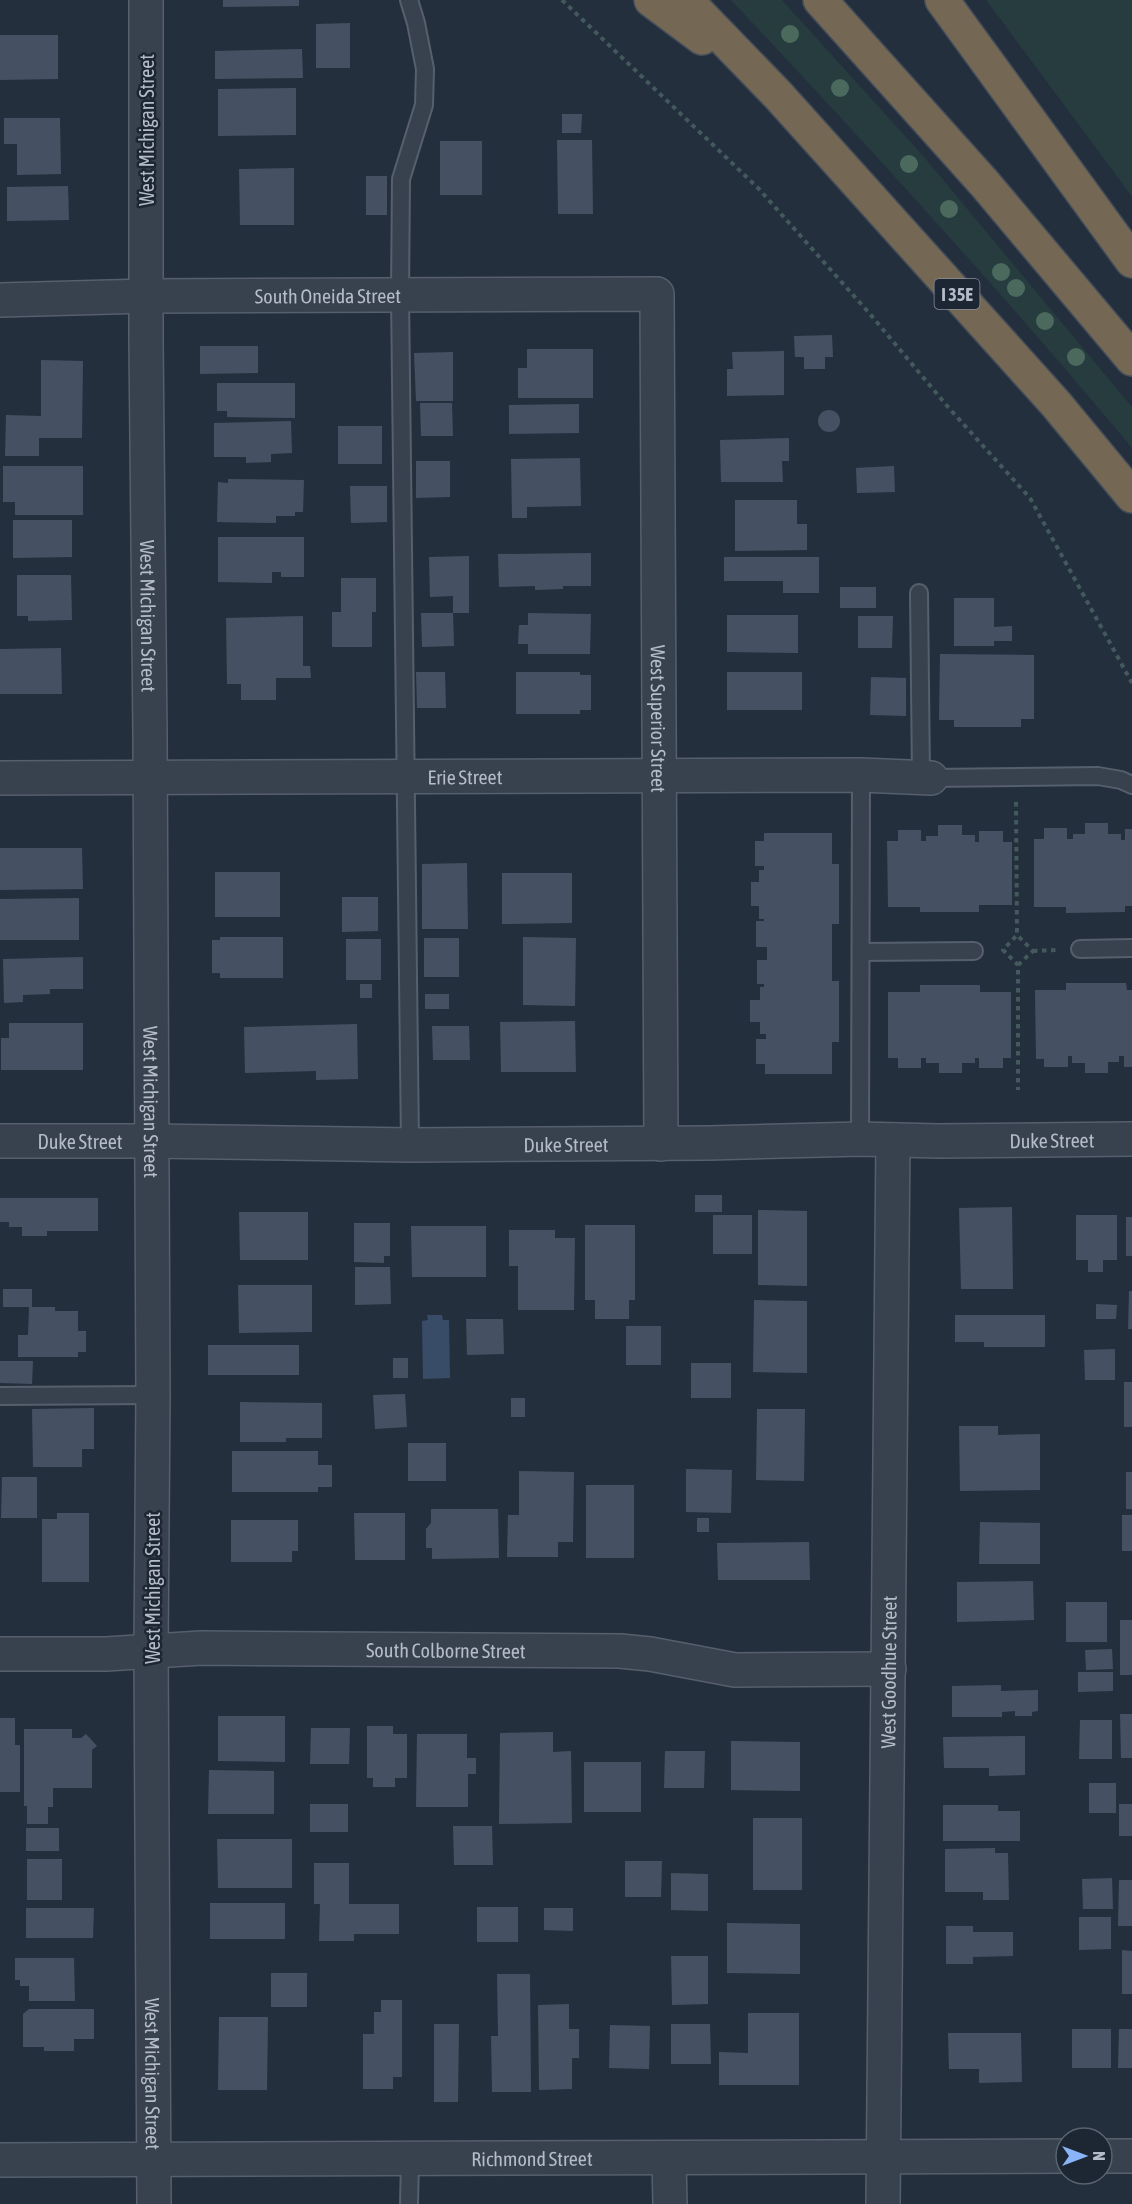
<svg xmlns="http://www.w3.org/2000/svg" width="1132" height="2204" font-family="'Asap Condensed',sans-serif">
<rect width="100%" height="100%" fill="#242f3e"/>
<g fill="#263c3f">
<path d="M731 0H782L925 158 1132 407V448C1004 294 868 146 731 0Z"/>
<path d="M986 0H1132V197L1122 183Z"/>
</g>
<path fill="#394c67" d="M427 1315H442L443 1320H449L450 1378 423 1379 422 1321 428 1320Z"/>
<g fill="#455162">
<path d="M223 0H299V6L223 7Z"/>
<path d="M350 23V68H316V24Z"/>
<path d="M0 35H58V79L0 80Z"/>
<path d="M302 49 303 78 215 79V51Z"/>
<path d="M296 88V135L218 136V89Z"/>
<path d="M562 114H582L581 133H562Z"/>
<path d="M4 118H60L61 174 17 175V144H4Z"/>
<path d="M557 140H592L593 214H558Z"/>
<rect x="440" y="141" width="42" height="54"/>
<path d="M294 168V225H240L239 169Z"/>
<rect x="366" y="176" width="21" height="39"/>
<path d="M68 186 69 220 7 221V187Z"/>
<path d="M832 335 833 357H825V369H804V357H795L794 336Z"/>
<path d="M200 346H258V373L200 374Z"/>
<path d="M527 349H593V398H518V368H527Z"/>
<path d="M784 351V395L727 396V369H733L732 352Z"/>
<path d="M453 352V401H416L414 353Z"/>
<path d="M41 360 83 361 82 438H39V456H5L6 415 41 416Z"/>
<path d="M217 383H295V418L227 417V411H217Z"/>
<path d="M420 403H452L453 436H421Z"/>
<path d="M579 404V433L509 434V405Z"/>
<circle cx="829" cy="421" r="11"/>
<path d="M291 421 292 453 271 454V462L246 463V457H214V423Z"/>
<rect x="338" y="426" width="44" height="38"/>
<path d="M789 438V461H782L783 482H721L720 440Z"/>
<path d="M580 458 581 506 527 507V518H512L511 459Z"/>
<path d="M416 461H450V497L416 498Z"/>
<path d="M3 466H83V515H15V502H3Z"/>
<path d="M894 466 895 492 857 493 856 468Z"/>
<path d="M228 479 304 480 303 512H295V516H276V523L217 522 218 482 228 483Z"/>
<path d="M350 486H387V522L351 523Z"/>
<path d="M735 500H797V524H807V550L735 551Z"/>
<path d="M13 520H72V557L13 558Z"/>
<path d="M218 537H304V577H281V572H272V583L218 582Z"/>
<path d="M591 553V586H563V589L535 590V586L499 587 498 554Z"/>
<path d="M469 556V613H453V596L430 597 429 557Z"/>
<path d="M724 557H819V593H783V581H724Z"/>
<path d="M17 575H71L72 620 28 621V616H17Z"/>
<path d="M341 578H376V612H372V647H332V612H341Z"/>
<rect x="840" y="587" width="36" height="21"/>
<path d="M954 598H994V627L1012 626V641H994V646H954Z"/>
<path d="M421 613H453L454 646 422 647Z"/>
<path d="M528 613 591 614 590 654H528V644H518L519 625H528Z"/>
<path d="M727 615H798V653L727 652Z"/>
<path d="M303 616V666H310L311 678H276V700H241V684H227L226 618Z"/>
<path d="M858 616H893L892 648H858Z"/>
<path d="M61 648 62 694H0V649Z"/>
<path d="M940 654 1034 655V719H1021V727H954V720H939Z"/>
<path d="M416 672H445L446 708H417Z"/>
<path d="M516 672H580V675H591V710H580V714H516Z"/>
<rect x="727" y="672" width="75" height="38"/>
<path d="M871 677 906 678V716L870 715Z"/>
<path d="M1085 823H1108V834H1121V840H1125V829H1132V906H1125V912L1066 913V907H1034V839H1044V828H1067V839H1073V834H1085Z"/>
<path d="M938 825H962V835H975V842H979V831H1003V842H1012V905H979V912H920V907H888L887 841H898V830H921V841H926V836H938Z"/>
<path d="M764 833H832V864H839V924H832V981H839V1042H832V1074H765V1064H756V1039H766V1034H760V1022H750V1000H760V987H764V984H757V960H767V947H756V921H764V919H759V906H751V882H759V870H764V866H755V841H764Z"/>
<path d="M0 848H82L83 889 0 890Z"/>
<path d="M467 863 468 929H422V864Z"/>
<rect x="215" y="872" width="65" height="45"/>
<path d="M502 873H572V923L502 924Z"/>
<path d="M342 897H378V931L342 932Z"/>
<path d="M79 898V940H0V899Z"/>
<path d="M220 937H283V978H220V973H212V940H220Z"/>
<path d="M523 937 576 938 575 1006 523 1005Z"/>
<rect x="424" y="938" width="35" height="39"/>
<rect x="346" y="939" width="35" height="41"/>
<path d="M83 957V989H50V994L23 995V1002L4 1003 3 959Z"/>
<path d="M1066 983H1126L1127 990H1132V1067H1124V1056H1119V1062H1108V1073H1085V1063H1072V1056H1068V1067H1044V1059H1036L1035 990H1066Z"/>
<rect x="360" y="984" width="12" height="14"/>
<path d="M920 985H980V992H1011V1058H1003V1068H979V1058H975V1063H962V1073H939V1063H926V1058H921V1068H898V1058H888V992H920Z"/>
<rect x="425" y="994" width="24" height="15"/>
<path d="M575 1021 576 1072H501L500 1022Z"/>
<path d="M9 1023H83V1070H1V1038H9Z"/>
<path d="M357 1024 358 1079 316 1080V1071L245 1073 244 1027Z"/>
<path d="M432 1026H469L470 1060H433Z"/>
<rect x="695" y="1195" width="27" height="17"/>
<path d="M0 1198H98V1231H47V1236H22V1227H9V1222H0Z"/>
<path d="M1012 1207 1013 1289H961L959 1208Z"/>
<path d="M758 1210 807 1211V1286L758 1285Z"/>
<path d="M239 1212H308V1260H240Z"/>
<rect x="713" y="1215" width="39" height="39"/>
<path d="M1076 1215H1117V1260H1103V1272H1088V1260H1076Z"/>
<rect x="1126" y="1217" width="6" height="39"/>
<path d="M354 1223H390V1256H384V1263L354 1262Z"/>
<path d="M585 1225H635V1300H629V1319H595V1300H585Z"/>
<path d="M411 1226H486V1277H412Z"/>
<path d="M509 1230H555V1238H575L574 1310H518V1266H509Z"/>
<path d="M355 1267H390L391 1304 355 1305Z"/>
<path d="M238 1285H312V1332L239 1333Z"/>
<path d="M3 1289H32V1307H55V1311H78V1331H86V1352H78V1357H18V1335H28L29 1307H3Z"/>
<path d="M1129 1291H1132V1329H1128Z"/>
<path d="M754 1300 807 1301V1373L753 1372Z"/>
<path d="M1096 1304 1117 1305 1116 1319H1096Z"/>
<path d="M955 1315H1045V1347H984V1342H955Z"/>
<path d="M466 1319H503L504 1354 467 1355Z"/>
<rect x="626" y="1326" width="35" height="39"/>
<rect x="208" y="1345" width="91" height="30"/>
<path d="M1115 1349V1380H1085L1084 1350Z"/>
<rect x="393" y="1358" width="15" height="20"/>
<path d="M0 1361H33L32 1384 0 1383Z"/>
<rect x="691" y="1363" width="40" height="35"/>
<rect x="1124" y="1382" width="8" height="45"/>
<path d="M405 1394 407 1427 375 1429 373 1395Z"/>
<rect x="511" y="1398" width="14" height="19"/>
<path d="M240 1402 322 1403V1438H286V1442H240Z"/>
<path d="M94 1408V1449H82V1467H33L32 1409Z"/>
<path d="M757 1409H805L804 1481 756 1480Z"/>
<path d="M959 1426H998V1435L1040 1434V1490L960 1491Z"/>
<rect x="408" y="1443" width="38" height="38"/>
<path d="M232 1451H318V1465H332V1487H318V1492H232Z"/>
<path d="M686 1469 732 1470 731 1513 686 1512Z"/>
<path d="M519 1471 574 1472 573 1542H558V1557H507L508 1515H519Z"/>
<rect x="1126" y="1472" width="6" height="37"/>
<path d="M2 1477H37V1518H1Z"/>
<rect x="586" y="1485" width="48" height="73"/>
<path d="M431 1509H498L499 1558 432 1559V1548H426V1529L431 1523Z"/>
<path d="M57 1513H89V1582H42V1519H57Z"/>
<path d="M354 1513H405V1560H355Z"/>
<rect x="1122" y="1515" width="10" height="36"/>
<rect x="697" y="1518" width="12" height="14"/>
<path d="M231 1520H298V1551H292V1562H231Z"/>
<path d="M980 1522 1040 1523V1564H979Z"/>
<path d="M809 1542 810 1580H718L717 1543Z"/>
<path d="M1033 1581 1034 1620 957 1622V1582Z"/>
<rect x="1066" y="1602" width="41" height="40"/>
<rect x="1120" y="1620" width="12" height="55"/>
<path d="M1112 1649 1113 1669 1086 1670 1085 1650Z"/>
<path d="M1078 1672H1113V1691L1078 1692Z"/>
<path d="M1001 1685V1691L1038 1690V1711L1032 1712V1716H1015V1711L1002 1712V1717H952V1686Z"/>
<path d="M1120 1714H1132V1758H1121Z"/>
<path d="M218 1716H285V1762L218 1761Z"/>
<path d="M0 1718H15V1745H20V1792H0Z"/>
<path d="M1080 1720H1112V1759H1079Z"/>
<path d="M367 1726H393V1734H407V1778H395V1787H373V1778H367Z"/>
<path d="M311 1728H350L349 1764H310Z"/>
<path d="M24 1729H72V1738H81L86 1734 97 1746 92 1750V1788H53V1807H48V1824H27V1806H24Z"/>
<path d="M553 1732V1752L571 1751 572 1823 499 1824 500 1733Z"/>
<path d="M417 1734H467V1758H476V1774H468V1807H416Z"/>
<path d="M1025 1736V1775L989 1776V1768H944L943 1737Z"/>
<path d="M731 1741 800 1742V1791L731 1790Z"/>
<path d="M665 1751H705L704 1788H664Z"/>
<rect x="584" y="1762" width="57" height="50"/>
<path d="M209 1770 274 1771V1814H208Z"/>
<rect x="1089" y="1783" width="27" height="30"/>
<rect x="310" y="1804" width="38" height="28"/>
<rect x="1119" y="1804" width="13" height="32"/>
<path d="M943 1805H998V1811H1020V1841H943Z"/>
<rect x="753" y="1818" width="49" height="72"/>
<path d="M453 1826H492L493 1865H454Z"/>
<rect x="26" y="1828" width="33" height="23"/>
<path d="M217 1839H292V1888H218Z"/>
<path d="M995 1848V1853H1008L1009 1900H983V1892H945V1849Z"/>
<rect x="27" y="1859" width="35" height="41"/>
<path d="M625 1861H662L661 1897H625Z"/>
<path d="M314 1863H349V1904H399V1934H354V1941H319L320 1904H314Z"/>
<path d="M671 1873 708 1874V1911L671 1910Z"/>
<path d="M1112 1878 1113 1909H1083L1082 1879Z"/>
<path d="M1119 1880H1132V1926H1118Z"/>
<rect x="210" y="1903" width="75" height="36"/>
<rect x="477" y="1907" width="41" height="35"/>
<path d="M26 1908H94L93 1938H26Z"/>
<path d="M544 1908H573V1931L544 1930Z"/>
<path d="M1079 1917H1111V1949L1079 1950Z"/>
<path d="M727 1923 800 1924V1974L727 1973Z"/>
<path d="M946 1926H973V1932H1013V1956L973 1957V1964H946Z"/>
<path d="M1122 1950 1132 1951V1994H1122Z"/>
<path d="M671 1956H708V2004L672 2005Z"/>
<path d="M15 1958H74L75 2001H29V1986H20V1980H15Z"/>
<rect x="271" y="1973" width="36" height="34"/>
<path d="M497 1974H530L531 2092H492L491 2036H498Z"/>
<path d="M381 2000H402V2077H393V2089H363V2034H374V2012H381Z"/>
<path d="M569 2004V2029H579V2058H572V2089L539 2090 538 2005Z"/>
<path d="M29 2009H94V2039H74V2051H44V2047H23V2014Z"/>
<path d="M748 2013H799V2085H719V2052L748 2053Z"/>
<path d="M219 2017H268L267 2090H218Z"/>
<path d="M434 2024H459L458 2102H434Z"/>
<path d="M671 2024H710L711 2064H671Z"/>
<path d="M610 2025 650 2026 649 2069 609 2068Z"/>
<rect x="1072" y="2029" width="39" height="39"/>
<path d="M1119 2029H1132V2068H1118Z"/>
<path d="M948 2033H1021L1022 2082 979 2083V2069H949Z"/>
</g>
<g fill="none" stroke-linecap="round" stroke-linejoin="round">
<g stroke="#565f6c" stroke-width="20">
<g id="service">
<path d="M409 0 416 23 425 69 424 105 401 179 400 295 410 1145"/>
<path d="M919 593 921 777"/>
<path d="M931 778 1098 776 1121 780 1132 785"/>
<path d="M1080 949 1132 948"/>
<path d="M861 952 974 951"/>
<path d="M860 1139 861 775"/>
<path d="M0 1396 153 1395"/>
<path d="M409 2204 410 2160"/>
</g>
</g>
<g stroke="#565f6c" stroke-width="36">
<g id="minor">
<path id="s1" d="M146 0V341L150 735 153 1395 151 1650 154 2204"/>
<path id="s2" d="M0 300 147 296 657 294 661 1144"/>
<path id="s3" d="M0 778 861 775 931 778"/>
<path id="s4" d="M0 1141H151L410 1145 709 1143 860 1139 939 1141 1132 1139"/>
<path id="s5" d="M0 1654H106L201 1648 620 1651 650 1654 735 1670 889 1669"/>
<path d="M1102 2156H1132"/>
<path d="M669 2159 670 2204"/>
<path id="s6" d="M0 2160 1066 2156"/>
<path id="s7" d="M883 2204 893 1140"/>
</g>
</g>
<g stroke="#434c59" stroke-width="36">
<g id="motorway">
<path d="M651 0 702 38"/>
<path d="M686 0 778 95 1056 404 1132 496"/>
<path d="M820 0 985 184 1132 359"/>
<path d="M942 0 1132 261"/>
</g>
</g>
<g stroke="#44595c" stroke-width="4" stroke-dasharray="4.5 4.5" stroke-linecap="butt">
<path d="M562 0 758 188 870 314 948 407 1030 498 1132 683"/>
<path d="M1016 802 1017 935"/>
<path d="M1033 951 1056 950"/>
<path d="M1018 965 1033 951 1017 935 1003 950 1018 965V1090"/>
</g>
<use href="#service" stroke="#38414e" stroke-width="16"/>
<use href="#minor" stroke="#38414e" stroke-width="33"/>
<use href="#motorway" stroke="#746855" stroke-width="33"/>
</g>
<g fill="#4b6a5d">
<circle cx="790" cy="34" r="9"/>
<circle cx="840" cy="88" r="9"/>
<circle cx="909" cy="164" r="9"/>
<circle cx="949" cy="209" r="9"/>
<circle cx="1001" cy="272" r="9"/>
<circle cx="1016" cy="288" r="9"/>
<circle cx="1045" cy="321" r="9"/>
<circle cx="1076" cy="357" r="9"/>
</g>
<g text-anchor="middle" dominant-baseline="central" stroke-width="5" stroke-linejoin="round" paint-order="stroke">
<rect fill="#1d2633" stroke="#878f9c" stroke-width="1.5" x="934.5" y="279" width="45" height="30" rx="4.5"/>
<g font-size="18" font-weight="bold" fill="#b4bcc9">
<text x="957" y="294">I 35E</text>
</g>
<g font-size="20" fill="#b4bcc9" stroke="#1d2633">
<text transform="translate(146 130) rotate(-90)">West Michigan Street</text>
<text stroke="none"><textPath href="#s2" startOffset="328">South Oneida Street</textPath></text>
<text stroke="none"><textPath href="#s1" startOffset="616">West Michigan Street</textPath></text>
<text stroke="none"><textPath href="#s2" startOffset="1082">West Superior Street</textPath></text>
<text stroke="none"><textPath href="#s3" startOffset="465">Erie Street</textPath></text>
<text stroke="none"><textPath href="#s1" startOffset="1102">West Michigan Street</textPath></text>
<text stroke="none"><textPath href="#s4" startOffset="1052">Duke Street</textPath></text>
<text stroke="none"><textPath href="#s4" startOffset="80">Duke Street</textPath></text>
<text stroke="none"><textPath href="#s4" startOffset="566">Duke Street</textPath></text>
<text transform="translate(152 1588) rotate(-90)">West Michigan Street</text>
<text stroke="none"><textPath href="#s5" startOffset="446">South Colborne Street</textPath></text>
<text stroke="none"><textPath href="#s7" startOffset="532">West Goodhue Street</textPath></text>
<text stroke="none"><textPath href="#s1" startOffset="2074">West Michigan Street</textPath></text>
<text stroke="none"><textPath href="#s6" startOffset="532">Richmond Street</textPath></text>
</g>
</g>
<g transform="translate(1084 2156) rotate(90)"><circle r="28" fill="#1d2633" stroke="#59626f" stroke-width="1.5"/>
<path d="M0-4.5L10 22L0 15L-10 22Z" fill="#8ab4f8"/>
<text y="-9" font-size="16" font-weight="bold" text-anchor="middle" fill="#b4bcc9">N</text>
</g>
</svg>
